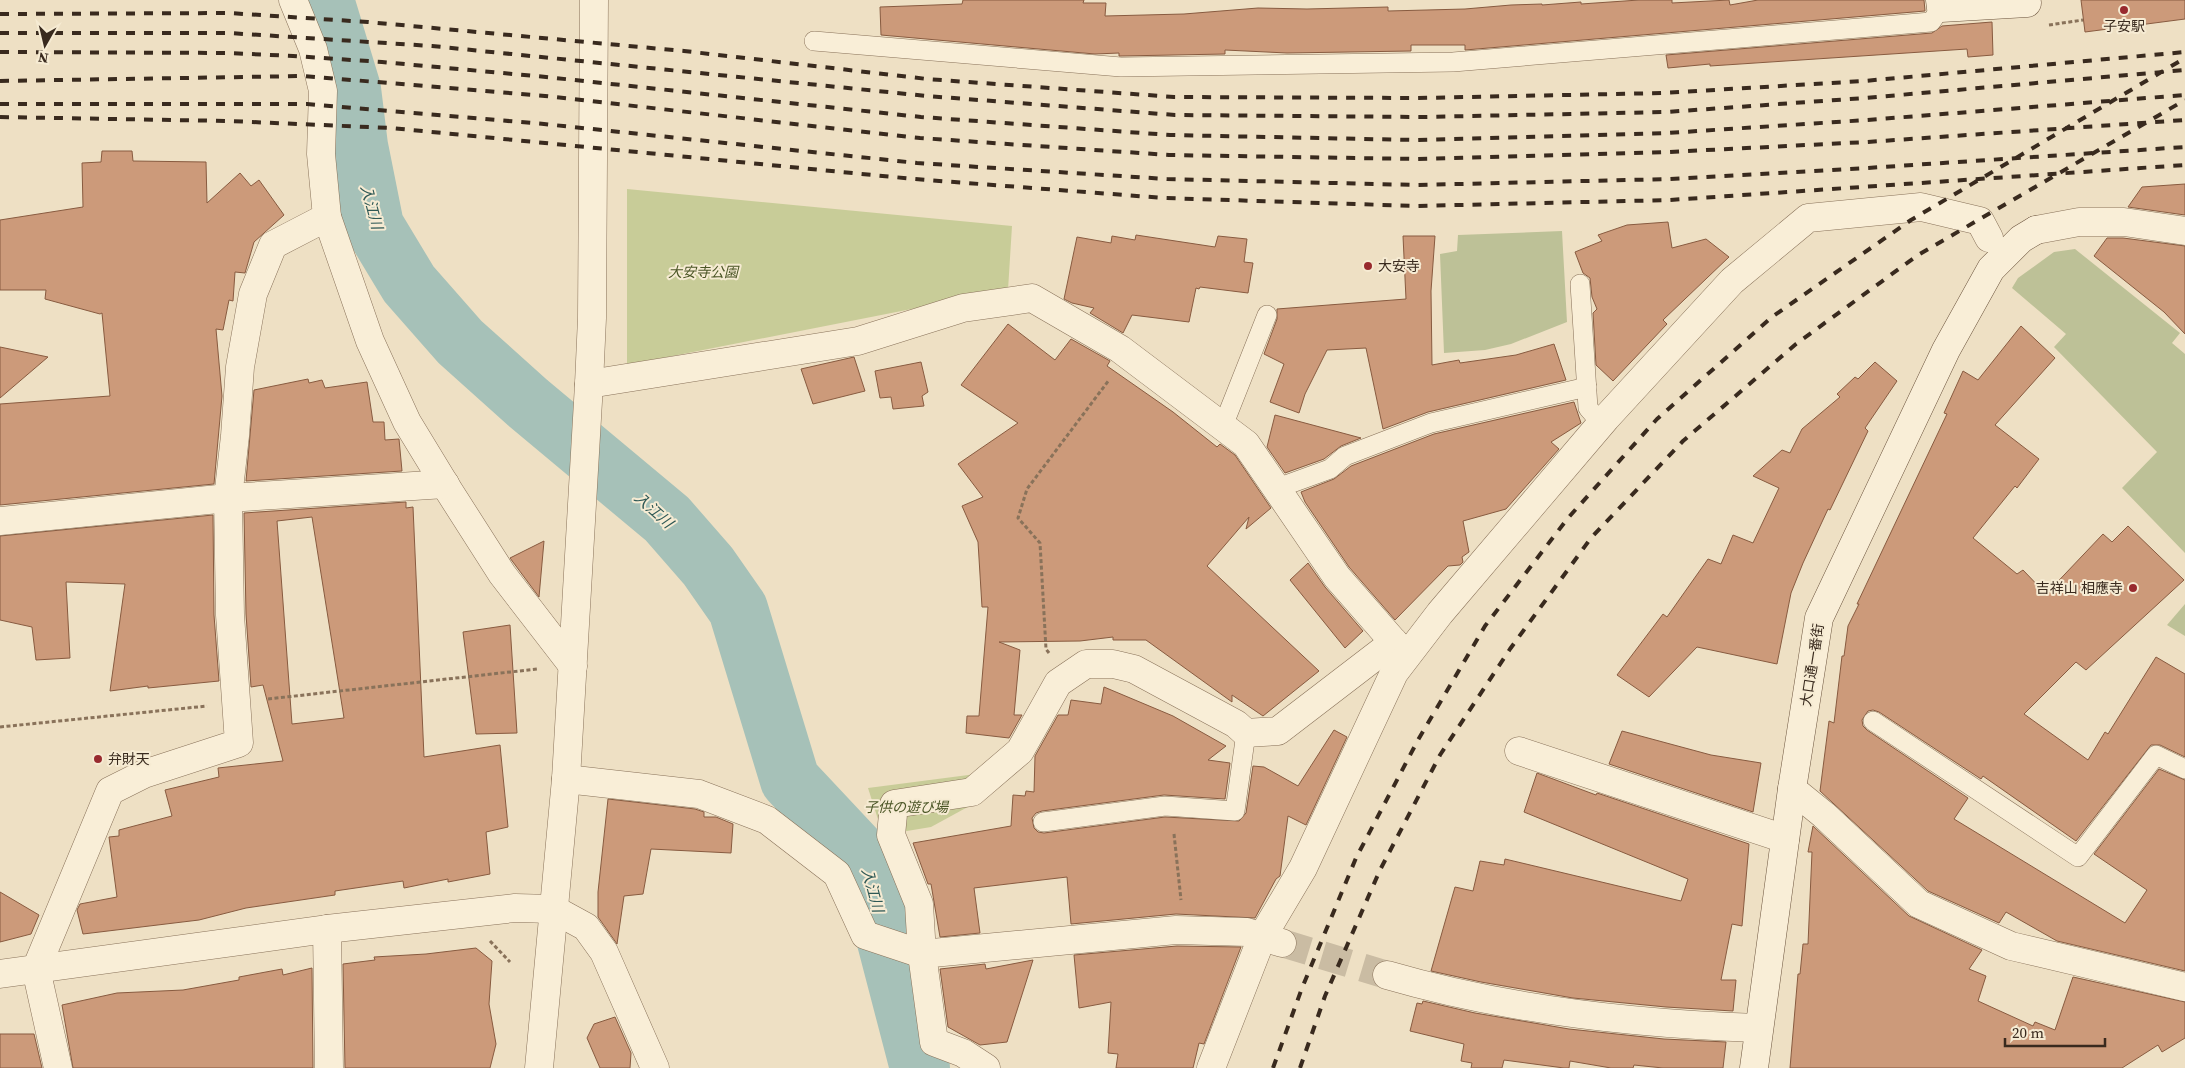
<svg xmlns="http://www.w3.org/2000/svg" width="2185" height="1068" font-family="'Source Serif 4','Noto Sans JP',serif">
<rect width="100%" height="100%" fill="#eee0c4"/>
<g fill="#c8cc98">
<path d="M627 189 1012 226 1008 290 627 365Z"/>
<path d="M976 774 986 797 931 827 883 835 868 788Z"/>
</g>
<g fill="#bdc197">
<path d="M1562 231 1567 322 1511 344 1485 350 1444 353 1440 254 1457 251 1458 235Z"/>
<path d="M2075 249 2180 333 2172 343 2185 354V553L2122 488 2157 452 2054 347 2066 334 2012 288 2018 278 2054 252Z"/>
<path d="M2185 604V636L2167 625Z"/>
</g>
<g fill="none" stroke-linecap="round" stroke-linejoin="round">
<path stroke="#a6c1b8" stroke-width="60" d="M324 0 351 89 358 146 374 226 409 284 460 342 528 403 667 519 708 566 738 609 790 780 866 861 920 1068"/>
</g>
<g fill="#cc9a7a" stroke="#885b40" fill-rule="evenodd">
<path d="M963 0H1084L1083 3H1106L1105 16 1184 14 1258 8 1307 9 1388 7V11L1465 9 1511 5 1542 4V5L1581 2V4L1639 0H1672V3L1729 0 1730 5 1758 0H1924L1925 11 1465 50V45H1411V51L1287 53 1225 50V54L1121 56H1119V53L1095 54 881 35 880 7 962 4Z"/>
<path d="M2081 0H2185V19L2085 32Z"/>
<path d="M1992 22 1993 55 1968 57 1967 49 1710 66V64L1668 68 1666 55 1932 33 1942 26Z"/>
<path d="M102 151H132L133 161 206 162 207 203 240 173 251 186 259 180 284 215 254 242 245 273 235 272 233 301 229 300 223 330 216 329 222 396 214 484 0 505V404L110 396 102 313 100 314 45 299 46 290H0V220L83 207 82 163 101 162Z"/>
<path d="M2185 184V215L2128 207 2142 187Z"/>
<path d="M1668 222 1672 248 1706 239 1729 257 1663 320 1667 324 1613 381 1596 365 1593 313 1597 309 1592 297 1590 278 1583 273 1575 252 1602 241 1598 235 1627 225Z"/>
<path d="M1136 235 1215 247 1218 236 1247 239 1244 262 1253 263 1248 293 1200 287 1199 289 1196 288 1189 322 1132 315 1123 333 1090 313 1094 308 1072 303 1064 299 1077 237 1111 243 1112 236 1135 240Z"/>
<path d="M1403 236H1435L1431 291 1432 365 1459 360 1460 363 1516 355 1554 344 1566 380 1428 412 1383 429 1366 348 1327 350 1305 394 1299 413 1270 402 1284 364 1264 354 1277 319V309L1406 299Z"/>
<path d="M2107 238H2123L2185 246V334L2164 312 2094 256Z"/>
<path d="M1008 324 1055 360 1071 339 1110 361 1107 366 1173 412 1217 447 1220 444 1235 455 1271 508 1246 529 1249 517 1207 566 1319 671 1263 716 1232 695V702L1146 640H1113V637L1080 641 999 642 1020 650 1014 715H1022L1009 738 966 733 967 716H979L988 607H982L978 542 962 506 983 497 958 464 1018 423 961 385Z"/>
<path d="M2021 326 2055 358 1995 425 2039 459 2017 488 2015 486 1973 538 2017 574 2023 570 2046 594 2103 534 2112 542 2128 526 2184 580 2086 670 2076 662 2024 714 2088 760 2105 732 2108 734 2156 657 2185 674V757L2160 745H2151L2076 841 1983 776 1981 779 1879 712 1873 710 1868 711 1862 720 1863 726 1867 730 1968 798 1954 819 2125 923 2147 890 2094 854 2159 769 2185 780V971L2057 941 2006 912 1999 923 1928 891 1820 791 1829 721 1834 723 1842 656H1844L1848 626 1859 604H1857L1947 414 1944 413 1963 371 1978 380Z"/>
<path d="M0 347 48 357 0 398Z"/>
<path d="M854 357 865 391 813 404 801 369Z"/>
<path d="M921 362 928 392 922 396 924 406 893 409 891 397 880 398 875 371Z"/>
<path d="M1875 362 1897 381 1865 428 1868 431 1830 510 1828 509 1803 563 1791 593 1777 664 1697 647 1649 697 1617 675 1663 614 1667 617 1708 559 1721 564 1733 535 1753 543 1779 488 1753 476 1782 450 1790 453 1802 429 1840 397 1837 394 1855 377 1858 379Z"/>
<path d="M308 379 309 383 322 380 325 388 367 382 373 422H384L385 440 399 439 402 471 246 481 254 390Z"/>
<path d="M1574 402 1581 423 1551 442 1559 449 1506 509 1463 521 1469 552 1462 557 1463 562 1460 565 1448 566 1395 620 1349 567 1305 502 1301 492 1334 479 1351 466 1434 434Z"/>
<path d="M1275 415 1361 438 1341 446 1324 459 1285 473 1267 447Z"/>
<path d="M406 502V508L413 507 424 757 500 745 508 827 486 832 490 874 448 882V879L404 888 403 881 335 891V895L246 908 199 920 83 934 77 910 80 904 117 897 109 837 119 836V830L172 816 165 790 219 777 218 768 283 761 263 685 251 687 246 614 244 513ZM312 517 344 718 292 724 277 521Z"/>
<path d="M213 515 214 615 219 681 148 688V686L110 691 125 584 66 582 70 658 36 660 32 627 0 620V536Z"/>
<path d="M544 541 539 597 510 558Z"/>
<path d="M1308 563 1325 587 1363 631 1345 648 1290 580Z"/>
<path d="M510 625 517 733 476 734 463 632Z"/>
<path d="M1104 687 1173 716 1226 746 1208 760 1230 763 1225 799 1164 795 1042 811 1036 813 1032 818 1034 828 1038 832 1044 833 1165 817 1239 821 1246 813 1253 766 1264 767 1298 786 1334 730 1347 737 1306 825 1288 816 1280 876 1276 879 1255 918 1176 914 1071 924 1067 877 974 888 980 933 940 937 931 884H928L913 843 1011 826 1013 795 1025 796 1026 791 1034 792 1035 756 1058 715H1068L1071 700 1101 704Z"/>
<path d="M1622 731 1711 755 1761 763 1753 812 1609 764Z"/>
<path d="M1537 773 1596 795 1597 793 1749 844 1742 926 1732 924 1721 980H1736L1733 1011 1666 1007 1573 998 1481 982 1431 971 1455 887 1473 891 1480 861 1504 865 1505 859 1681 901 1688 879 1524 812Z"/>
<path d="M608 799 695 809 704 812V817H716L733 824 731 853 651 849 643 894 624 896 617 944 598 917V892Z"/>
<path d="M1813 826 1909 916 1982 950 1969 969 1986 976 1978 1001 2033 1026 2035 1022 2055 1030 2073 977 2185 1002V1038L2162 1052 2158 1045 2122 1068H1790L1798 974H1800L1803 944H1808L1812 852H1808Z"/>
<path d="M0 892 39 915 31 934 0 942Z"/>
<path d="M1177 946 1241 947 1204 1044 1199 1043 1193 1068H1116L1118 1054 1108 1053 1111 1002 1079 1008 1074 955Z"/>
<path d="M476 948 492 961 489 1004 496 1044 490 1068H345L343 964 375 960 374 957 426 954Z"/>
<path d="M1033 960 1007 1042 980 1045 948 1027 940 969 985 964 986 969Z"/>
<path d="M312 968 313 1068H73L62 1005 117 993 183 990 239 980V977L282 969 283 975Z"/>
<path d="M1423 1001 1475 1013 1569 1029 1664 1039 1726 1042 1723 1068H1663L1634 1065 1633 1068H1611L1570 1061 1569 1068H1564L1504 1060 1502 1068H1471L1472 1063 1461 1061 1464 1044 1410 1031 1417 1003 1422 1004Z"/>
<path d="M615 1017 631 1053 630 1068H600L587 1038 594 1024Z"/>
<path d="M0 1034H34L42 1068H0Z"/>
</g>
<g fill="none" stroke-linecap="round" stroke-linejoin="round">
<path stroke="#cabca3" stroke-width="28" stroke-dasharray="28 14" stroke-linecap="butt" d="M1282 943 1387 975"/>
<g stroke="#89725a" stroke-width="20">
<g id="service">
<path d="M814 41 1121 67 1453 62 1931 22 1941 8"/>
<path d="M1580 284 1588 408 1601 423"/>
<path d="M1223 426 1267 315"/>
<path d="M1275 489 1330 469 1345 456 1431 423 1587 387"/>
<path d="M1873 721 2078 857 2156 755 2185 769"/>
<path d="M1043 822 1165 806 1235 811 1246 733"/>
</g>
</g>
<g stroke="#89725a" stroke-width="29">
<g id="minor">
<path d="M293 0 313 49 323 91 321 154 327 217 370 341 407 422 449 491 502 574 573 666"/>
<path d="M589 384 858 341 963 308 1032 298 1120 349 1246 444 1337 577 1406 656"/>
<path d="M0 521 228 498 445 484"/>
<path d="M1519 751 1785 839"/>
<path d="M566 779 699 794 767 820 837 874 865 935 922 954 1176 930 1247 932 1282 943"/>
<path d="M1792 789 1824 815 1919 904 2011 946 2185 987"/>
<path d="M553 909 586 927 604 952 655 1068"/>
<path d="M327 929 329 1068"/>
<path d="M1387 975C1507 1010 1634 1024 1758 1028"/>
<path d="M58 1068 36 969 110 791 144 774 239 743 230 615 228 498 235 436 240 367 253 294 273 245 327 217"/>
<path d="M986 1068 963 1053 934 1042 922 954 919 904 891 835 894 804 972 792 1020 751 1058 683 1086 664H1113L1134 669 1236 724 1246 733 1278 731 1394 642"/>
<path d="M1211 1068 1262 937 1303 868 1394 673 1440 613 1606 418 1732 281 1808 218 1921 207 1980 221 1989 238"/>
</g>
</g>
<g stroke="#89725a" stroke-width="29">
<g id="tertiary">
<path d="M2036 230 2079 222H2124L2185 231"/>
<path d="M0 974 327 929 515 908 553 909"/>
<path d="M539 1068 566 779 589 384 592 318 594 0"/>
</g>
</g>
<g stroke="#6b533d" stroke-width="29">
<g id="secondary">
<path d="M1940 0 1941 8 2027 3"/>
<path d="M1754 1068 1792 789 1819 618 1946 350 1991 269 2021 239 2036 230"/>
</g>
</g>
<g stroke="#89725a" stroke-width="3" stroke-dasharray="4 2.5" stroke-linecap="butt">
<path d="M2049 25 2083 20"/>
<path d="M1049 653 1046 649 1040 543 1018 518 1027 489 1109 380"/>
<path d="M268 699 537 669"/>
<path d="M0 727 207 706"/>
<path d="M1174 834 1181 900"/>
<path d="M490 941 510 962"/>
</g>
<use href="#service" stroke="#f9eed7" stroke-width="19"/>
<use href="#minor" stroke="#f9eed7" stroke-width="28"/>
<use href="#tertiary" stroke="#f9eed7" stroke-width="28"/>
<use href="#secondary" stroke="#f9eed7" stroke-width="28"/>
<g stroke="#392a1e" stroke-width="4" stroke-dasharray="9 9" stroke-linecap="butt">
<path d="M0 14 229 13 368 22 684 51 927 79 1174 97 1418 98 1663 93 1864 81 2185 52"/>
<path d="M0 33H229L432 46 927 96 1175 115 1423 117 1666 112 1865 98 2185 70"/>
<path d="M0 52 229 53 293 56 382 62 546 77 921 117 1170 135 1416 140 1667 133 1867 120 2185 95"/>
<path d="M0 81 304 76 545 96 920 138 1169 155 1417 159 1668 152 1867 142 2185 120"/>
<path d="M0 104H307L544 124 917 163 1167 179 1417 185 1670 179 1867 168 2185 147"/>
<path d="M0 117 229 121 391 128 914 179 1164 198 1417 206 1670 200 2185 165"/>
<path d="M1273 1068 1302 988 1356 858 1418 740 1485 626 1568 518 1657 419 1772 317 1911 220 2185 58"/>
<path d="M1300 1068 1325 996 1380 870 1440 755 1510 649 1591 538 1683 441 1796 344 1918 255 2185 100"/>
</g>
</g>
<g fill="#982a2e" stroke="#f6ebd3" stroke-width="2">
<circle cx="2124" cy="10" r="5"/>
<circle cx="1368" cy="266" r="5"/>
<circle cx="2133" cy="588" r="5"/>
<circle cx="98" cy="759" r="5"/>
</g>
<g text-anchor="middle" dominant-baseline="central" stroke-width="4" stroke-linejoin="round" paint-order="stroke">
<g font-size="14" fill="#392a1e" stroke="#f6ebd3" text-anchor="start">
<text x="2124" y="26" text-anchor="middle">子安駅</text>
<text x="1378" y="266">大安寺</text>
<text x="2123" y="588" text-anchor="end">吉祥山 相應寺</text>
<text x="108" y="759">弁財天</text>
</g>
<g font-size="14" font-style="italic" fill="#4a5525" stroke="#f6ebd3">
<text x="703" y="272">大安寺公園</text>
<text x="906" y="807">子供の遊び場</text>
</g>
<g font-size="14" fill="#392a1e" stroke="#f6ebd3">
<text transform="translate(1812 665) rotate(-81)">大口通一番街</text>
</g>
<g font-size="15" font-style="italic" fill="#2e5855" stroke="#f6ebd3">
<text transform="translate(372 207) rotate(75)">入江川</text>
<text transform="translate(654 510) rotate(42)">入江川</text>
<text transform="translate(873 890) rotate(75)">入江川</text>
</g>
</g>
<g transform="translate(45 45) rotate(188)" stroke="#f6ebd3" stroke-width="4" paint-order="stroke">
<path d="M0-4L9 19L0 12L-9 19Z" fill="#392a1e"/>
<text y="-8" font-size="14" font-weight="bold" text-anchor="middle" fill="#392a1e">N</text>
</g>
<path d="M2005 1038v8h100v-8" fill="none" stroke="#392a1e" stroke-width="2.5"/>
<text x="2012" y="1038" font-size="15" fill="#392a1e" stroke="#f6ebd3" stroke-width="4" paint-order="stroke">20 m</text>
</svg>
